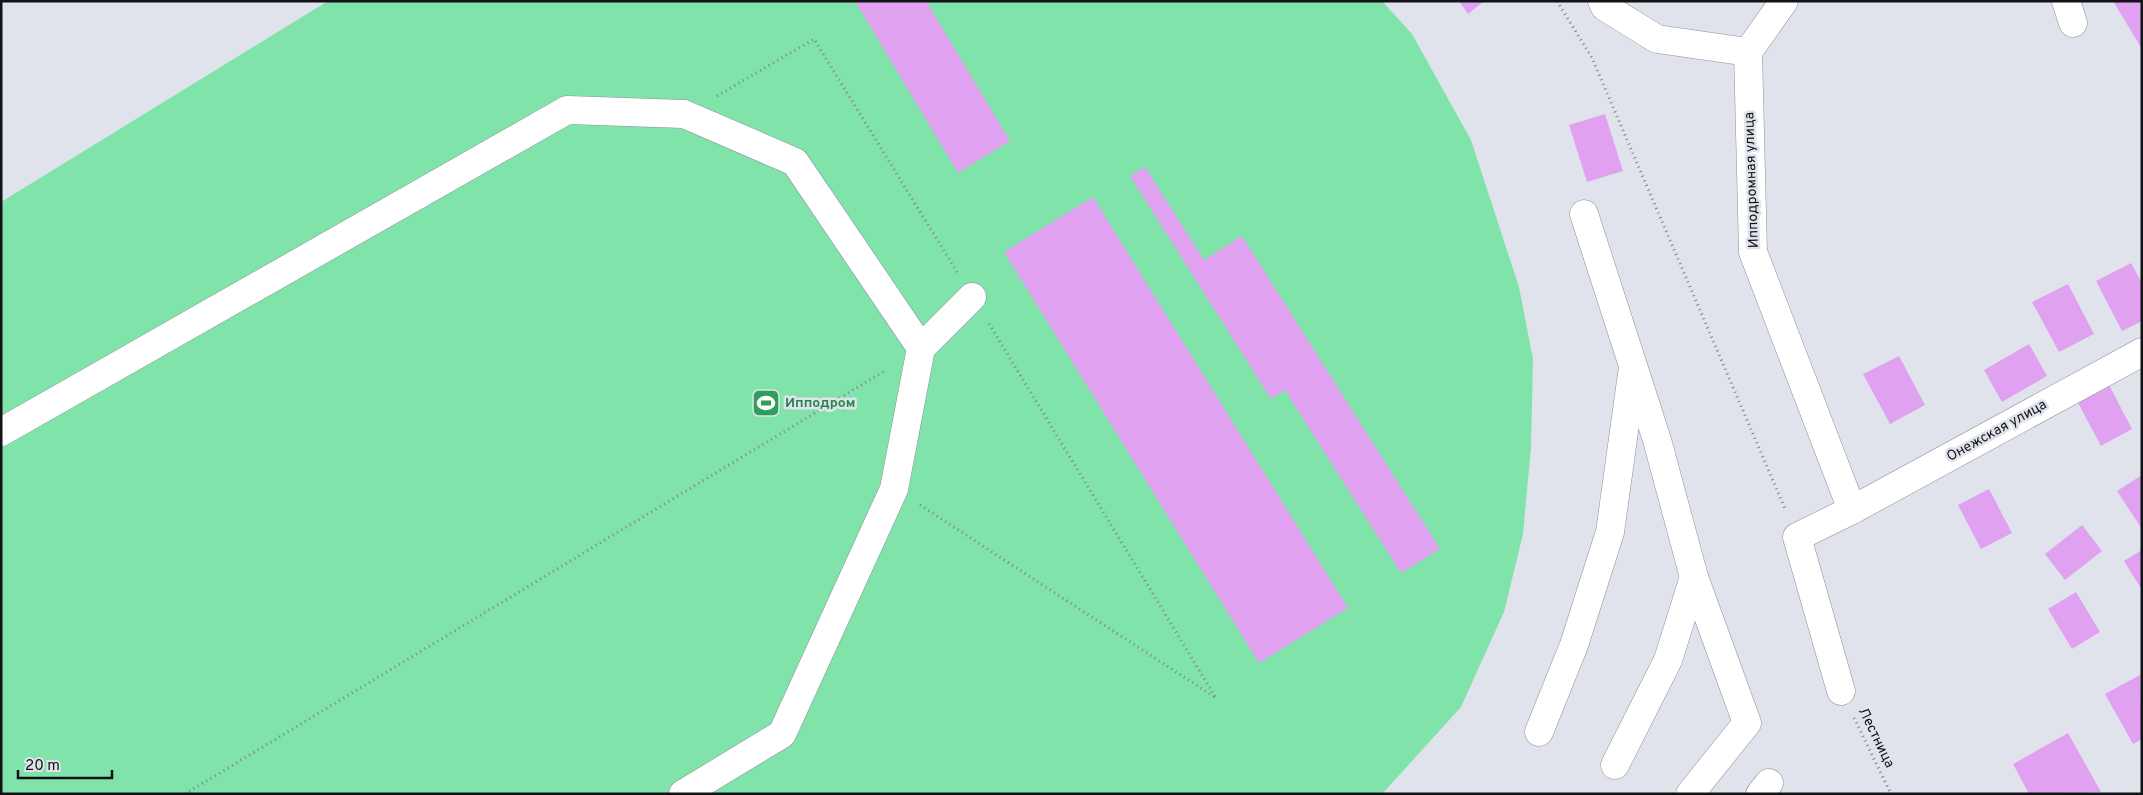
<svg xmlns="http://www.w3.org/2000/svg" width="2143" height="795" font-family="Overpass,sans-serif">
<rect width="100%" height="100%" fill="#e0e3ec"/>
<path fill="#80e3a9" d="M328 1H1382L1412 34 1471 140 1519 287 1533 359 1531 447 1523 534 1504 612 1461 707 1382 794H1V202Z"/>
<g fill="#e0a2f0">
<path d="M855 1H926L1010 141 958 173Z"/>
<path d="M1459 1H1484L1468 14Z"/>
<path d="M2113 1H2142V49Z"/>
<path d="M1605 114 1623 171 1587 182 1569 125Z"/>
<path d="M1145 167 1204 260 1242 236 1440 549 1401 573 1285 390 1271 399 1130 176Z"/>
<path d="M1093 197 1348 608 1259 663 1004 252Z"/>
<path d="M2131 263 2142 283V321L2122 331 2096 281Z"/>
<path d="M2068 284 2094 334 2059 352 2032 302Z"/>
<path d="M2029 344 2047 376 2002 402 1984 370Z"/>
<path d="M1899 356 1925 405 1890 424 1863 374Z"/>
<path d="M2109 385 2132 429 2101 446 2077 401Z"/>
<path d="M2142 475V529L2117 491Z"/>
<path d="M1989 489 2012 533 1981 549 1958 505Z"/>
<path d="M2082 525 2102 551 2065 580 2045 554Z"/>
<path d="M2142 550V590L2124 561Z"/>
<path d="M2076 592 2100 632 2072 649 2048 609Z"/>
<path d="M2140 675 2142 739 2133 744 2105 694Z"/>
<path d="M2068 733 2101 792 2029 794 2013 764Z"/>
</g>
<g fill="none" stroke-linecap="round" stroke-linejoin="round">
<g stroke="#8d9098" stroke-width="29">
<g id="minor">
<path d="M1602 1 1605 7 1657 39 1748 52 1753 252 1852 510"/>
<path d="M2066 1 2073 23"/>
<path d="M1748 52 1784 1"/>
<path d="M1584 214 1657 440 1694 577 1747 723 1690 794"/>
<path d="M1 432 567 110 684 114 795 162 921 348"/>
<path d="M1841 691 1797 537 1852 510 2142 352"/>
<path d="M1539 732 1574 645 1610 532 1632 374"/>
<path d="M1615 765 1668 660 1694 577"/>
<path d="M683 794 782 734 894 489 921 348 972 297"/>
<path d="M1760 794 1769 783"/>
</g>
</g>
<g stroke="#808288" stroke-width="3" stroke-dasharray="1 4" stroke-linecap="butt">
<path d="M1557 1 1592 58 1786 511"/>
<path d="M717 96 814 39 957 272"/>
<path d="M920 505 1216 698 988 322"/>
<path d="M1854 718 1891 794"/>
<path d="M185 794 886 370"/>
</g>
<use href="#minor" stroke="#fff" stroke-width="28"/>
</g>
<defs>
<g id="stadium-square" transform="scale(1.4375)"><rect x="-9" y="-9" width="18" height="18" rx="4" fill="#2e9e5b" stroke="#e0e3ec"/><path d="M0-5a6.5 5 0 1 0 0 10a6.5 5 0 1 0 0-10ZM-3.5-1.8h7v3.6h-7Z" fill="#fff"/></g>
</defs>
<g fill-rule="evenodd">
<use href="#stadium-square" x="766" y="403"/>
</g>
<g text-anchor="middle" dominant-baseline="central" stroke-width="5" stroke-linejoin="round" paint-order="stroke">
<g font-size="14" fill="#121316" stroke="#e0e3ec">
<text transform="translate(1752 180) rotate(-92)">Ипподромная улица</text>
<text transform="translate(1997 431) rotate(-29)">Онежская улица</text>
<text transform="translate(1876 738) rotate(64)">Лестница</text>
</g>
<g font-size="14" font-weight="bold" fill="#27864d" stroke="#e0e3ec" text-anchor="start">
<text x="785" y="403">Ипподром</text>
</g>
</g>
<rect width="2143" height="795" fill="none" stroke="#121316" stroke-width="5"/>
<path d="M18 770v8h94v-8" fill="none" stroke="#121316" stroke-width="2.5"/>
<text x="25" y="770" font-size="15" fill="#121316" stroke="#e0e3ec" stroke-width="4" paint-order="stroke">20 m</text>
</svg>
